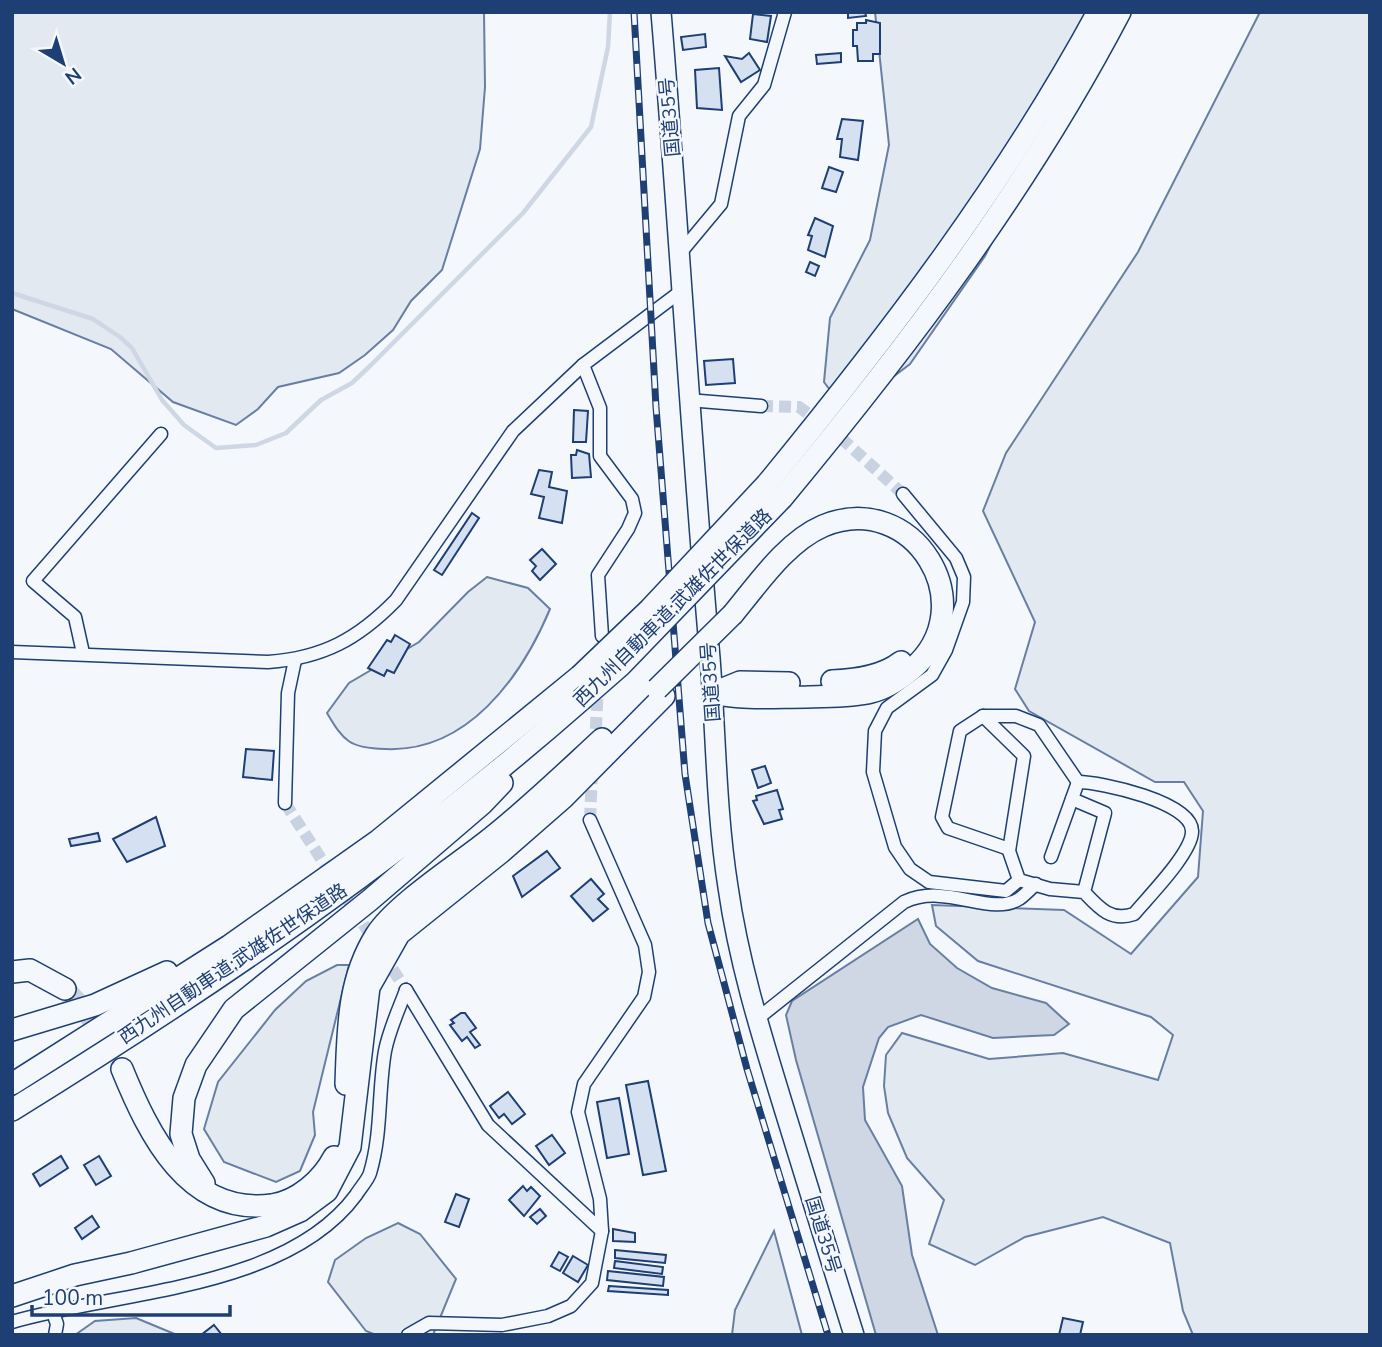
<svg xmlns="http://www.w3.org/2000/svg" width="1382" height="1347" font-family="'Nunito Sans','Noto Sans JP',sans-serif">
<rect width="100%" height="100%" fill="#f4f7fb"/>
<g fill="#e3e9f0" stroke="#687fa3" stroke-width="2">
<path d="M12 12H484L485 87 480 149 442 270 411 301 393 330 365 355 339 373 278 387 258 409 236 425 173 402 111 349 12 309Z"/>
<path d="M875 12H1108L985 256 910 364 864 399 839 402 824 382 830 318 870 240 889 145Z"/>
<path d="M1260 12H1370V1335H1193L1183 1311 1170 1243 1103 1217 1025 1237 975 1265 929 1244 944 1200 907 1158 888 1113 884 1086 886 1055 902 1033 989 1059 1063 1053 1158 1080 1173 1035 1151 1017 978 961 936 926 932 905 1064 910 1131 954 1198 877 1203 811 1184 782H1155L1029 711 1015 689 1035 622 983 511 1006 453 1138 252Z"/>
<path d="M487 577 528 588 550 609C521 678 467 753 385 749 350 748 344 742 327 713L349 683 419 642 468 592Z"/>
<path d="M337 965H349L313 1112 315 1135 300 1171 276 1182 224 1162 204 1129 218 1082 275 1010 306 981Z"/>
<path d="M398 1223 420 1234 456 1279 433 1335H376L366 1331 328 1282 335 1260 366 1238Z"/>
<path d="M774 1231 802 1335H732L735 1310Z"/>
<path d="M136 1318 177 1335H75L95 1321Z"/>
</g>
<path fill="#cfd7e4" stroke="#687fa3" stroke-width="2" d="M918 919 930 944 957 968 992 988 1046 1003 1069 1024 1054 1035 993 1038 921 1015 888 1027 879 1038 863 1087 865 1120 902 1186 912 1255 938 1335H876L796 1060 786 1015 792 1001Z"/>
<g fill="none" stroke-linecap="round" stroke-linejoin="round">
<path stroke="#cfd7e4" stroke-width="4.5" d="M12 293 93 319 120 337 132 348 162 400 184 425 216 448 256 445 286 433 321 400 352 383 372 364 523 213 591 127 608 47 610 12"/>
</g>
<g fill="#d5e0f0" stroke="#1d3f73" stroke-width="2">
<path d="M848 12H865L866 16 848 18Z"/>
<path d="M753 14 771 16 767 42 750 39Z"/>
<path d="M866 20 880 23V54H873V61H858L857 46H853V30H857V23H866Z"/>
<path d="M705 34 706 47 683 50 681 37Z"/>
<path d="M749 53 760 70 741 82 725 56 742 59Z"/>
<path d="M841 53V62L817 64 816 55Z"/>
<path d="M719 68 722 110 697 108 695 70Z"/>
<path d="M842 119 863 121 858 160 840 157 842 139H837Z"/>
<path d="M829 167 843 172 836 192 822 188Z"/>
<path d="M815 218 833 226 825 257 808 250 812 236 808 235Z"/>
<path d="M810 262 819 266 815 276 806 272Z"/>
<path d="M733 359 735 383 706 385 704 361Z"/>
<path d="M574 410 588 411 586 442H573Z"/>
<path d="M577 450 589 454 591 477 572 478 571 455H576Z"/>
<path d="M539 470 552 472 549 487 567 491 562 523 539 518 544 497 531 494Z"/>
<path d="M472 513 479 518 442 575 434 570Z"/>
<path d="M542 549 556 564 540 580 532 571 536 566 530 560Z"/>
<path d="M395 635 410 644 394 673 387 670 384 676 368 668 387 640 391 642Z"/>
<path d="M246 749 274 751 272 780 243 777Z"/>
<path d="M765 766 771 783 758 788 752 770Z"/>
<path d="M777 790 783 809 779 810 782 819 764 824 753 801 757 800 756 796Z"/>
<path d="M156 817 165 846 127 862 113 839Z"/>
<path d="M98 833 100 841 71 846 69 839Z"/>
<path d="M547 851 560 868 522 897 513 876Z"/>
<path d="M591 879 604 894 598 899 608 909 593 921 571 896Z"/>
<path d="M461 1013H465L476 1028 470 1032 480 1045 475 1048 467 1037 462 1041 450 1025 454 1023 451 1020Z"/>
<path d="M648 1081 666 1171 643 1175 626 1085Z"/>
<path d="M508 1092 525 1114 512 1124 504 1114 499 1118 490 1106Z"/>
<path d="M619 1098 629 1154 607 1158 597 1102Z"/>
<path d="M552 1135 565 1153 549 1165 536 1146Z"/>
<path d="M61 1156 68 1168 40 1186 33 1174Z"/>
<path d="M99 1156 111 1176 96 1185 84 1165Z"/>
<path d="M523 1186 527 1191 531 1187 540 1196 524 1216 509 1200Z"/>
<path d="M456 1194 469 1199 459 1227 445 1222Z"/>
<path d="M540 1209 546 1216 537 1224 530 1217Z"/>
<path d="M92 1216 99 1227 82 1239 75 1228Z"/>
<path d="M613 1229 635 1233V1242L613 1241Z"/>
<path d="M615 1250 666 1255 665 1263 615 1258Z"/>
<path d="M559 1252 568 1257 560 1271 551 1266Z"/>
<path d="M573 1256 588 1265 578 1282 563 1273Z"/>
<path d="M615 1261 663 1267 662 1274 614 1268Z"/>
<path d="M608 1271 664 1277 663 1286 607 1280Z"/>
<path d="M609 1286 668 1290V1295L608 1291Z"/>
<path d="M1063 1318 1083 1322 1080 1335H1059Z"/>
<path d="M214 1325 222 1335H201Z"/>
</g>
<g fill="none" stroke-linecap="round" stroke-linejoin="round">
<g stroke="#c9d2e0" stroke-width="12" stroke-dasharray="12 6" stroke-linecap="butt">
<path d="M761 406 799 407 841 438 903 494"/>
<path d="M595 747 598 684"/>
<path d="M285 803 406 990"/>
<path d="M590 820 592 772"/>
</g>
<path stroke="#c9d2e0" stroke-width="21" stroke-dasharray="21 10" stroke-linecap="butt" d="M65 989 91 1018 122 1069"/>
<g stroke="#1d3f73" stroke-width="15">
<g id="minor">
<path d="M681 252 721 204 739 116 764 85 785 12"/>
<path d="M583 365 600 408V456L632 499 635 513 628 529 598 575 602 636"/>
<path d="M688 400 761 406"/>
<path d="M903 494 956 558 964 577 963 602 946 650 932 675 887 708 875 731 873 772 895 847 910 869 929 882 1006 891 1019 880"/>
<path d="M12 652 268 662C323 658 358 639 396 600L513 431 583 365 680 292"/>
<path d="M83 653 75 617 33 581 161 434"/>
<path d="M983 716 1024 756 1009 851 1019 880 1050 889 1084 892C1099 908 1111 922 1134 914 1148 897 1193 852 1192 831 1192 802 1101 782 1078 782"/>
<path d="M1072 799 1105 813 1084 892"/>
<path d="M285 803 288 693 295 660"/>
<path d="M1009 849 948 828 942 817 960 731 983 716H1016L1039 725 1078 782 1051 857"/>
<path d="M406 990 488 1125 602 1231"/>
<path d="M757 1019 904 902C946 882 990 917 1019 899 1025 895 1030 889 1036 884"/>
<path d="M52 1310 57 1324 55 1335"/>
<path d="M12 1322C117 1291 286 1290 356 1195 360 1188 368 1180 370 1173 382 1133 378 1091 385 1051 389 1030 399 1009 406 990"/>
<path d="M408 1335 429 1323 502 1325 548 1316 571 1306 592 1283 602 1231 600 1199 578 1112 584 1084 644 997 649 972 645 945 590 820"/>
</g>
</g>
<g stroke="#1d3f73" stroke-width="22">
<path id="trunk" d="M661 12C679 228 691 443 710 658 716 735 716 811 728 887 739 965 763 1040 786 1115 809 1189 831 1262 854 1335"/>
</g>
<g stroke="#1d3f73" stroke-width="24">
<g id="motorway">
<path d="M767 484C889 335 1006 182 1098 12"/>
<path d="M782 498C909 345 1028 188 1120 12"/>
<path d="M832 681C855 680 882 677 901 662"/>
<path d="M713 693C744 700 775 697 807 697 828 696 851 697 871 692 885 689 901 678 912 669 986 606 913 488 823 526 786 542 758 584 733 614"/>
<path d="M713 693 740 682 789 683"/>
<path d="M12 972 30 970 65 989"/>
<path d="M12 1030 95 1005 167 972"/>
<path d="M122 1069C149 1135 188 1216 272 1205 298 1201 322 1180 334 1157"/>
<path d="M12 1084 229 946 379 840 580 676"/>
<path d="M346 1084C348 1032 347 981 376 935 395 905 457 865 486 842 527 810 564 774 602 739"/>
<path d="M12 1110C211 987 405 855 581 700"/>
<path d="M204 1183 189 1159 181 1134 184 1098 196 1065 234 1009 370 900 482 804 502 783"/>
<path d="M12 1296 75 1275 131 1263 266 1226 300 1211 327 1191 350 1147 369 987 399 934 500 853 563 798 664 696"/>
</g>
</g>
<use href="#minor" stroke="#f4f7fb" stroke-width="12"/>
<use href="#trunk" stroke="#f4f7fb" stroke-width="19"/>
<use href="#motorway" stroke="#f4f7fb" stroke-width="21"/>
<g stroke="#1d3f73" stroke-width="7">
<path id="rail" d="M634 12 656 407 685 774 708 923 747 1069 828 1335"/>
</g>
<use href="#rail" stroke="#f4f7fb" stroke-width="4.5" stroke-dasharray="13" stroke-linecap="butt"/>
<g stroke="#1d3f73" stroke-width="24" stroke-linecap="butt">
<g id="motorway-bridge">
<path d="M580 676 650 609 767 484"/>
<path d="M657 689 733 614"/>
<path d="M581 700 621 665 782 498"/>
</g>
</g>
<use href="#motorway-bridge" stroke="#f4f7fb" stroke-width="21"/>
</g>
<g text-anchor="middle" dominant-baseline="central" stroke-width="5" stroke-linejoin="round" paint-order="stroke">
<g font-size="19" fill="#1d3f73" stroke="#f4f7fb">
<text transform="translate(670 117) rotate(-95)">国道35号</text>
<text transform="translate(673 608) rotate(-45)">西九州自動車道;武雄佐世保道路</text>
<text transform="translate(711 682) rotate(-94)">国道35号</text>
<text transform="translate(233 964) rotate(-34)">西九州自動車道;武雄佐世保道路</text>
<text transform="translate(823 1235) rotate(73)">国道35号</text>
</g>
</g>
<rect width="1382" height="1347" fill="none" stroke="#1d3f73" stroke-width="28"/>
<g transform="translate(63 63) rotate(142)" stroke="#f4f7fb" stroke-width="5" paint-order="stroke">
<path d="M0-5L12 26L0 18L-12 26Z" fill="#1d3f73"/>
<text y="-10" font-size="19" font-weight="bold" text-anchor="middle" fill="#1d3f73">N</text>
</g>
<path d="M32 1305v10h198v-10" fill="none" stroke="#1d3f73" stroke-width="3.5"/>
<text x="42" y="1305" font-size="21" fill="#1d3f73" stroke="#f4f7fb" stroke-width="5" paint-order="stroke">100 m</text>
</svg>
